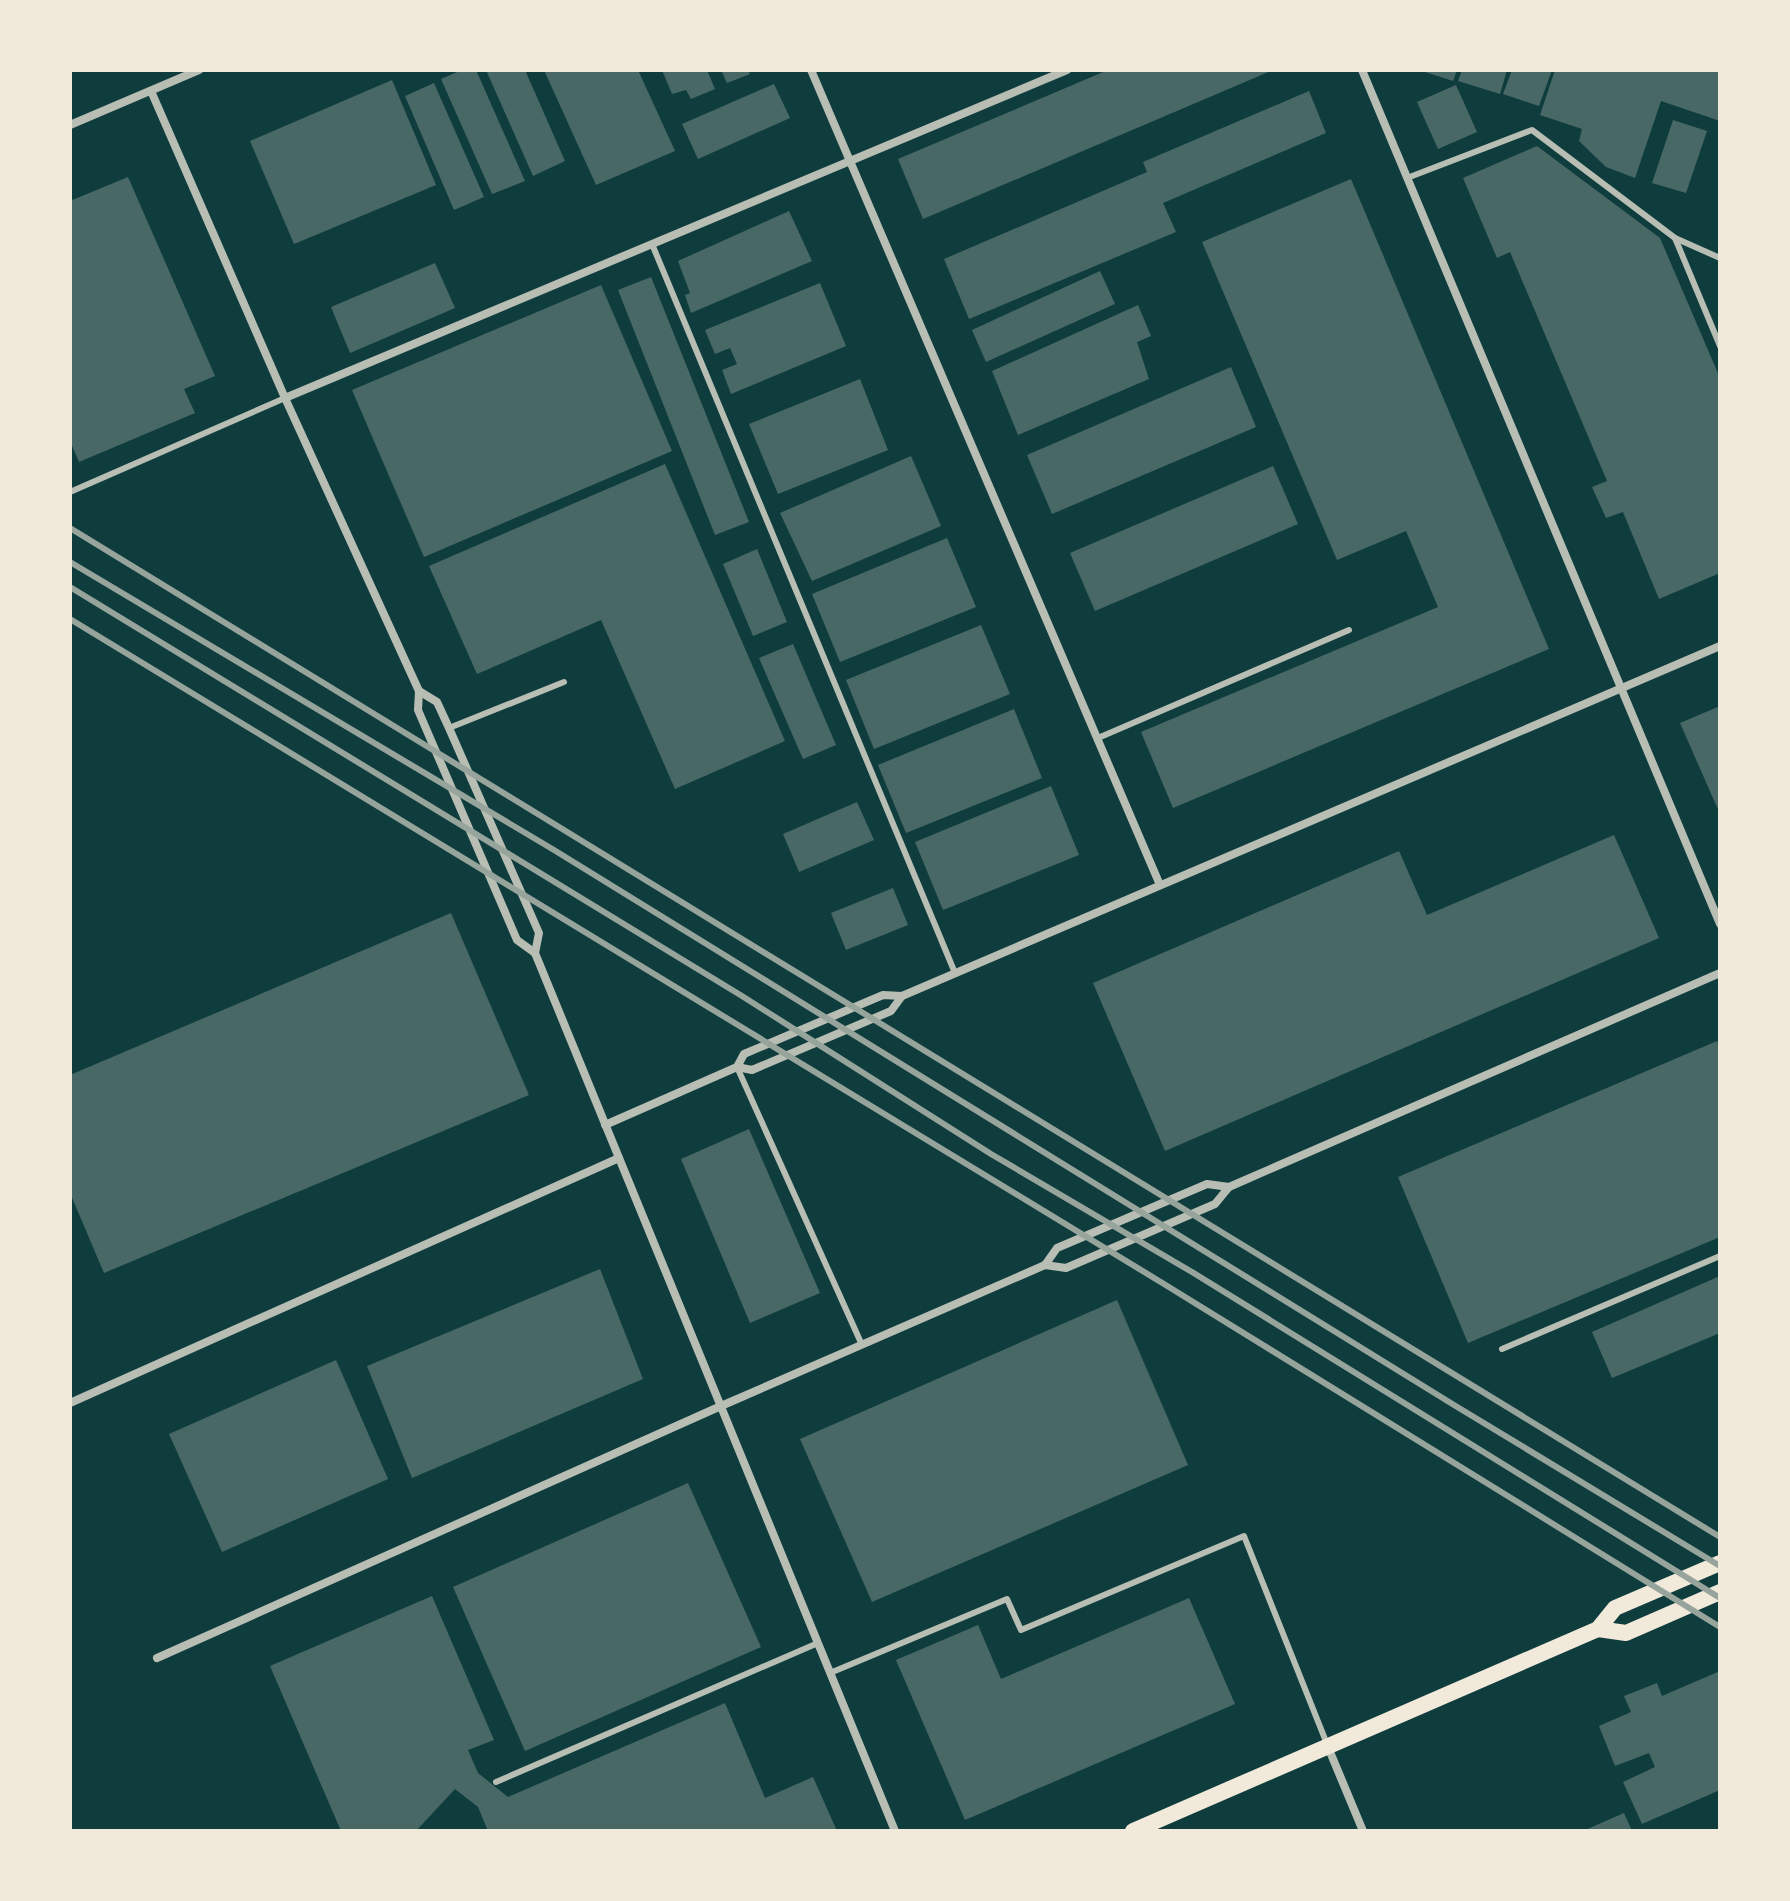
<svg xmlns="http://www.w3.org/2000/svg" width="1790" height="1901" font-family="Lora,serif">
<rect width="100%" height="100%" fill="#0f3d3e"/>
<g fill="#486865">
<path d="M462 70H476L525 181 492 194 441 79Z"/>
<path d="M486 70H525L565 161 533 176Z"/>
<path d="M544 70H638L675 151 596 185Z"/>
<path d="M662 70H707L715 89 691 99 686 90 672 94Z"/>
<path d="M721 70H748L750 74 727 83Z"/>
<path d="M1108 70H1273L923 219 898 159Z"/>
<path d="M1419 70H1457L1453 81Z"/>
<path d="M1462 70H1507L1500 94 1458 81Z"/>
<path d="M1512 70H1552L1539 106 1503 94Z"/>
<path d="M1555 70H1720V121L1661 101 1635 178 1606 167 1579 141 1582 129 1540 115Z"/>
<path d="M392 80 436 185 294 244 250 141Z"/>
<path d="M434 83 484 197 454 210 405 96Z"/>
<path d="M774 84 790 118 698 159 682 124Z"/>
<path d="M1456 85 1477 132 1438 149 1417 102Z"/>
<path d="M1309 91 1326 133 1163 203 1176 232 969 319 944 259 1147 172 1143 162Z"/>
<path d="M1673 120 1707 131 1686 193 1652 183Z"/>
<path d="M1537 146 1660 238 1720 378V573L1659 599 1623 512 1606 518 1592 487 1607 481 1510 252 1497 258 1463 178Z"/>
<path d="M128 177 215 376 184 389 195 413 79 462 70 441V201Z"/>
<path d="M1351 179 1549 649 1173 808 1141 732 1438 607 1406 531 1337 560 1202 242Z"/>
<path d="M789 211 812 261 691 313 685 295 690 293 678 261Z"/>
<path d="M435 263 455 308 350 353 331 307Z"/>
<path d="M1100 271 1115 304 986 362 972 330Z"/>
<path d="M651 277 749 522 715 535 618 290Z"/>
<path d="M820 283 846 346 731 394 722 370 737 364 730 348 715 354 705 330Z"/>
<path d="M601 285 672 451 424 557 352 390Z"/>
<path d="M1138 305 1151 336 1137 342 1149 379 1018 435 992 371Z"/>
<path d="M1231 367 1256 427 1052 514 1027 455Z"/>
<path d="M860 379 888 450 778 494 749 424Z"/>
<path d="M911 456 941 526 812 581 780 513Z"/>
<path d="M665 464 785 741 675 789 601 620 477 674 429 566Z"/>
<path d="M1273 466 1298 524 1095 611 1070 553Z"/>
<path d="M947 538 976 607 840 662 812 594Z"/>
<path d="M757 549 787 622 753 636 723 564Z"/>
<path d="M981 625 1010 694 874 749 846 680Z"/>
<path d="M793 644 836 745 803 759 759 658Z"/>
<path d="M1720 706V814L1680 723Z"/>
<path d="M1014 709 1042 778 906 833 878 765Z"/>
<path d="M1051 786 1079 855 943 910 915 842Z"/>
<path d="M857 802 874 840 799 872 783 834Z"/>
<path d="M1614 835 1659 938 1165 1151 1093 983 1399 851 1427 915Z"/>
<path d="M893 888 908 925 846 950 831 913Z"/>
<path d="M451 913 529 1095 104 1273 70 1193V1075Z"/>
<path d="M1717 1041 1720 1048V1237L1468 1343 1398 1177Z"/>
<path d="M749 1129 820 1293 750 1323 681 1159Z"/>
<path d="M600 1269 643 1379 412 1478 367 1366Z"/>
<path d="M1720 1276V1333L1612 1378 1592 1332Z"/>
<path d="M1117 1300 1188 1465 872 1602 800 1439Z"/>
<path d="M336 1360 388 1479 222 1552 169 1434Z"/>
<path d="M688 1483 761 1647 525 1751 453 1587Z"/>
<path d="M432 1596 494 1740 468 1750 478 1773 508 1797 725 1703 765 1798 813 1777 837 1831H488L478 1807 455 1789 416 1831H341L270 1666Z"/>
<path d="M1189 1598 1235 1704 965 1820 896 1660 978 1625 1001 1679Z"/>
<path d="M1720 1671V1790L1642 1824 1623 1782 1655 1767 1649 1753 1615 1766 1599 1726 1631 1712 1624 1696 1657 1683 1662 1696Z"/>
<path d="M1624 1813 1632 1831H1583Z"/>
</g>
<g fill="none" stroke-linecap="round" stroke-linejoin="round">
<g stroke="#b8beb3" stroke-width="6">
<path d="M1407 178 1532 130 1675 238 1720 258"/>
<path d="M1675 238 1720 346"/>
<path d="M652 244 955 973"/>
<path d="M70 492 285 398"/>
<path d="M449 728 564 682"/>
<path d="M1098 738 1349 630"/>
<path d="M737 1067 862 1345"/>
<path d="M1502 1349 1720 1256"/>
<path d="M830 1673 1007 1599 1021 1630 1244 1536 1327 1744"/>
<path d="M496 1782 818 1643"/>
</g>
<g stroke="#b8beb3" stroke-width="8">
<path d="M811 70 1160 885"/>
<path d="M1362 70 1720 924"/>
<path d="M151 91 285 398 419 691 418 710 517 940 535 953 895 1831"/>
<path d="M70 125 199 70"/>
<path d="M285 398 1067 70"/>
<path d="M419 691 437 702 449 728 539 933 535 953"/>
<path d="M737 1067 744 1054 883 995 902 996 1720 646"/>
<path d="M605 1125 737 1067 752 1070 891 1011 902 996"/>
<path d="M1045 1265 1066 1268 1215 1204 1229 1187 1720 973"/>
<path d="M70 1403 619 1158"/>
<path d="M157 1658 721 1406 1045 1265 1057 1248 1207 1184 1229 1187"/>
<path d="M1328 1747 1363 1831"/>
</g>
<g stroke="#f1e9da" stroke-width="16">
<path d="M1598 1629 1626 1633 1720 1592"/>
<path d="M1133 1831 1598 1629 1615 1608 1720 1563"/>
</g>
<g stroke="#97a49c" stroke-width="6">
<path d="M70 528 1720 1537"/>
<path d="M70 562 554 850 1454 1405 1720 1566"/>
<path d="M70 587 742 996 991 1154 1192 1272 1720 1598"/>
<path d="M70 619 1164 1284 1720 1627"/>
</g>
</g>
<rect width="1790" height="1901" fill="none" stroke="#f1e9da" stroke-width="144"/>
</svg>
